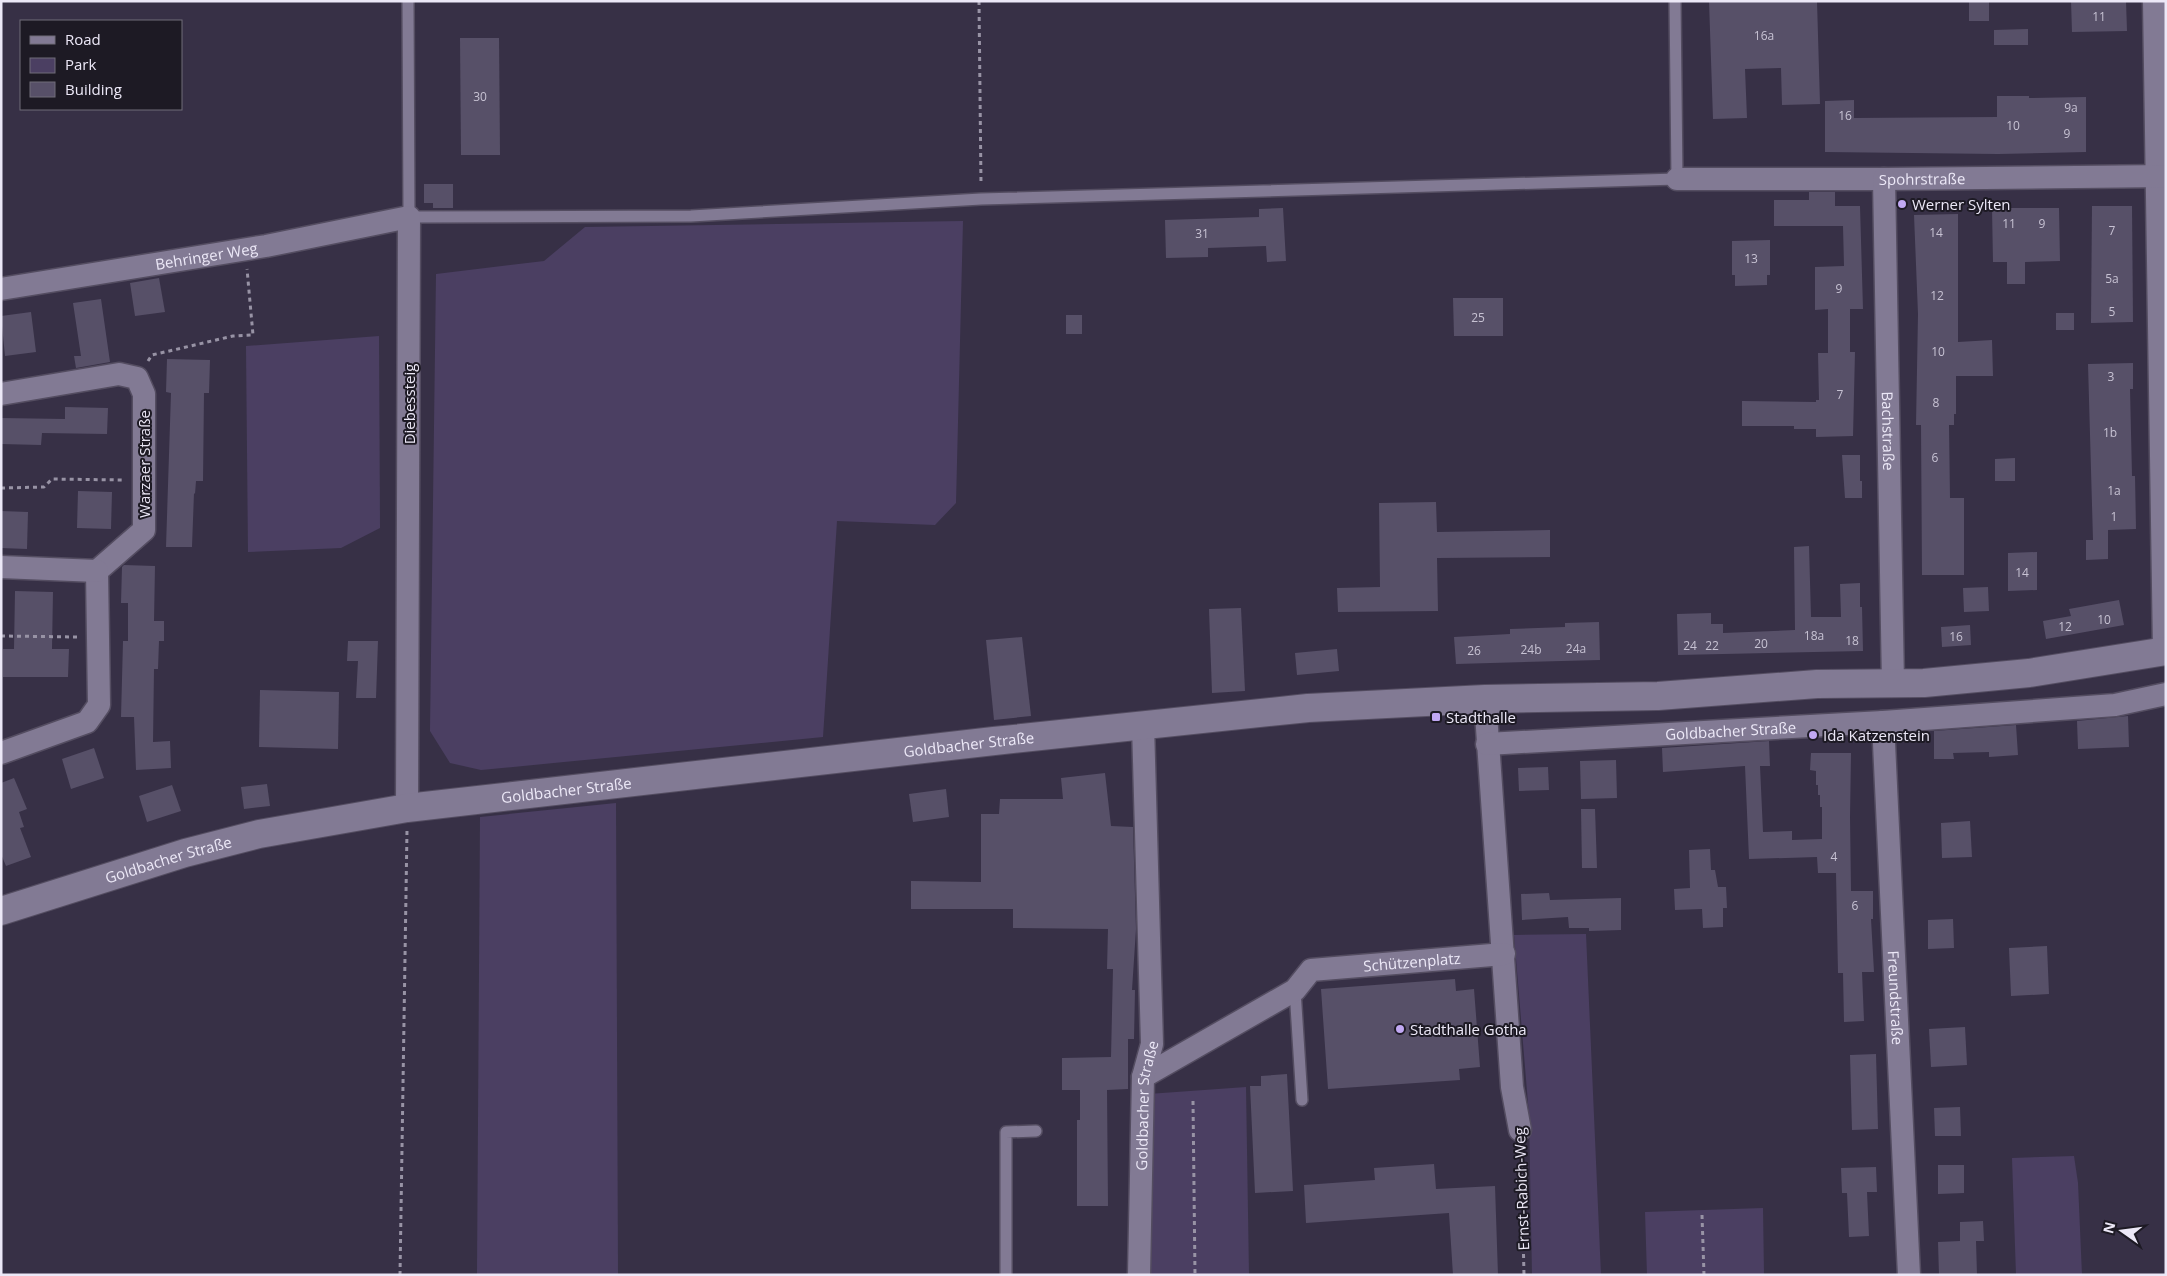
<svg xmlns="http://www.w3.org/2000/svg" width="2167" height="1276" font-family="'Open Sans',sans-serif">
<rect width="100%" height="100%" fill="#373046"/>
<g fill="#4b3f62">
<path d="M963 221 956 503 935 525 837 521 823 737 481 770 450 763 430 731 436 274 544 261 585 227Z"/>
<path d="M379 336 380 528 341 548 248 552 246 346Z"/>
<path d="M616 803 618 1275H477L480 817Z"/>
<path d="M1586 934 1601 1275H1532L1529 1115 1514 935Z"/>
<path d="M1246 1087 1249 1275H1145L1148 1094Z"/>
<path d="M2074 1156 2078 1183 2082 1275H2016L2012 1158Z"/>
<path d="M1763 1208 1764 1275H1647L1645 1212Z"/>
</g>
<g fill="#575068">
<path d="M1709 1H1817L1820 104 1782 105 1781 68 1745 69 1747 118 1713 119Z"/>
<rect x="1969" y="1" width="20" height="20"/>
<path d="M2071 1H2126L2127 31 2072 32Z"/>
<path d="M2028 29V45H1994V30Z"/>
<path d="M460 38H499L500 155H461Z"/>
<path d="M1997 96H2029V98L2086 97V152L1998 154 1825 152V101L1854 100V118L1997 117Z"/>
<path d="M424 184H453V208H433V203H424Z"/>
<path d="M1809 192H1835V206H1860L1863 309H1850V352H1855L1853 436 1816 437V429H1794V426H1742V401L1816 402V400H1819L1818 353H1828V309L1815 310V267L1844 266 1843 226H1774V200H1809Z"/>
<path d="M2092 206H2132L2133 322 2091 323Z"/>
<path d="M1283 208 1286 261 1267 262 1266 246 1208 248V257L1166 258 1165 220 1259 217V209Z"/>
<path d="M1992 208H2059L2060 261 2025 262V284H2007V262H1993Z"/>
<path d="M1958 214V342L1992 340 1993 376H1956V414H1954V425H1949L1950 498H1964V575H1922L1921 425H1916L1918 314 1914 215Z"/>
<path d="M1770 240V275H1767V285L1735 286V275H1732V241Z"/>
<path d="M159 278 165 312 135 316 130 283Z"/>
<path d="M1453 298H1503V336H1454Z"/>
<path d="M101 299 110 362 76 368 74 356H81L73 303Z"/>
<path d="M31 312 36 352 5 356 1 316Z"/>
<rect x="2056" y="313" width="18" height="17"/>
<rect x="1066" y="315" width="16" height="19"/>
<path d="M167 359 210 360 209 393H204L203 481H196L195 494 194 493 192 547H166L171 393 166 392Z"/>
<path d="M2133 363V389H2130L2132 476H2135L2136 529 2108 530V559L2086 560V540H2093L2088 364Z"/>
<path d="M65 407 108 408 107 434 42 433 41 445 1 444V418L65 419Z"/>
<path d="M1842 455H1860V481H1862V498H1845Z"/>
<path d="M2015 458V481H1995V459Z"/>
<path d="M78 491 112 492 111 529 77 528Z"/>
<path d="M1436 502 1437 532 1550 530V557L1437 558 1438 611 1338 612 1337 588 1380 587 1379 503Z"/>
<path d="M1 511 28 512 27 549 1 548Z"/>
<path d="M1809 546 1811 617H1841L1840 584 1860 583V607H1862L1863 651 1678 655 1677 614 1711 613V624H1723V633L1795 630 1794 547Z"/>
<path d="M2037 552V590L2008 591V553Z"/>
<path d="M124 565 155 566 154 621H164V641H159L158 669H154L153 742 170 741 171 768 136 770 134 717H121L123 641H128V603H121L122 567Z"/>
<path d="M1988 587 1989 611 1964 612 1963 588Z"/>
<path d="M15 591 53 592 52 649H69L68 677H3V649H14Z"/>
<path d="M2119 600 2124 625 2046 639 2043 621 2071 616 2069 609Z"/>
<path d="M1241 608 1245 691 1212 693 1209 609Z"/>
<path d="M1599 622 1600 660 1456 664 1454 637 1510 634V629L1565 627V623Z"/>
<path d="M1970 625 1971 645 1942 647 1941 627Z"/>
<path d="M1022 637 1031 716 994 720 986 640Z"/>
<path d="M348 641H378L376 698H356L358 661H347Z"/>
<path d="M1337 649 1339 671 1297 675 1295 653Z"/>
<path d="M260 690 339 692 338 749 259 747Z"/>
<path d="M2128 716 2129 747 2078 749 2077 721Z"/>
<path d="M2016 725 2018 755 1989 757V752L1953 753 1954 759H1934V731Z"/>
<path d="M1769 741 1770 766H1760L1763 832 1792 831V840L1822 839V807H1820V795H1818V785H1816V771L1810 770 1811 753H1851L1850 817 1851 891H1873V919H1871L1874 972H1862L1864 1021 1844 1022 1843 973H1838L1836 873H1818L1817 857 1749 859 1745 766 1663 772 1662 748Z"/>
<path d="M94 748 104 778 71 789 62 759Z"/>
<path d="M1616 760 1617 798 1581 799 1580 761Z"/>
<path d="M1548 767 1549 790 1519 791 1518 768Z"/>
<path d="M1105 773 1111 826 1133 827 1136 929 1132 990H1135L1134 1039H1128V1089L1107 1090 1108 1206H1077V1120H1080V1090H1062V1058L1111 1057 1113 969H1107L1108 929 1013 928V909H911V881L981 882V814H999L1000 799H1063L1061 778Z"/>
<path d="M14 778 27 809 19 812 24 827 20 828 31 857 6 866 1 854V783Z"/>
<path d="M267 784 270 806 244 809 241 787Z"/>
<path d="M172 785 181 811 147 822 139 796Z"/>
<path d="M946 789 949 817 913 822 909 794Z"/>
<path d="M1581 809H1595L1597 868H1582Z"/>
<path d="M1970 821 1972 857 1942 858 1941 823Z"/>
<path d="M1710 849 1711 870H1715L1718 887H1726L1727 908H1723V927L1703 928 1702 909 1675 910 1674 889 1690 888 1689 850Z"/>
<path d="M1549 893 1550 900 1621 898V930L1589 931V928H1569L1568 917 1522 920 1521 894Z"/>
<path d="M1953 919 1954 948 1928 949V920Z"/>
<path d="M2047 946 2049 994 2011 996 2009 948Z"/>
<path d="M1455 979 1456 991 1474 989 1480 1067 1459 1069 1460 1080 1328 1089 1321 989Z"/>
<path d="M1965 1027 1967 1065 1931 1067 1929 1029Z"/>
<path d="M1876 1054 1878 1129 1852 1130 1850 1055Z"/>
<path d="M1287 1074 1293 1191 1255 1193 1250 1086H1261V1076Z"/>
<path d="M1960 1107 1961 1136H1935L1934 1108Z"/>
<path d="M1434 1164 1436 1189 1495 1186 1498 1275H1453L1449 1213 1306 1223 1304 1185 1375 1180 1374 1168Z"/>
<path d="M1938 1165H1964V1193L1938 1194Z"/>
<path d="M1876 1167 1877 1192H1867L1869 1236 1849 1237 1847 1193H1842L1841 1168Z"/>
<path d="M1983 1221 1984 1241H1976L1977 1275H1939L1938 1242 1960 1241V1222Z"/>
</g>
<g fill="none" stroke-linecap="round" stroke-linejoin="round">
<g stroke="#544d61" stroke-width="14">
<g id="service">
<path d="M408 1 409 217 691 216 981 199 1677 179 1675 1"/>
<path d="M1295 990 1302 1100"/>
<path d="M1006 1275V1132L1036 1131"/>
</g>
</g>
<g stroke="#544d61" stroke-width="25">
<g id="minor">
<path d="M2154 1 2164 651"/>
<path id="s1" d="M1677 179H1884L2166 176"/>
<path id="s2" d="M1884 179 1893 684"/>
<path id="s3" d="M1 289 266 246 409 217 407 808"/>
<path d="M1 394 119 374 137 378 144 394V530L97 571 99 705 87 722 1 753"/>
<path d="M1 567 97 571"/>
<path d="M1485 699 1512 1087 1520 1130"/>
<path id="s4" d="M1883 722 1909 1275"/>
<path id="s5" d="M1487 744 1883 722 2115 705 2166 694"/>
<path id="s6" d="M1143 1077 1295 990 1311 970 1504 954"/>
<path id="s7" d="M1139 1275 1143 1077 1152 1044 1143 725"/>
</g>
</g>
<g stroke="#544d61" stroke-width="30">
<g id="secondary">
<path id="s8" d="M1 911 185 853 259 834 407 808 994 741 1308 708 1485 699 1658 696 1817 684 1924 683 2029 673 2166 651"/>
</g>
</g>
<g stroke="#9893a5" stroke-width="3" stroke-dasharray="4 4" stroke-linecap="butt">
<path d="M979 1 981 184"/>
<path d="M148 361 152 355 233 336 253 335 247 269"/>
<path d="M1 488 44 487 52 479 125 480"/>
<path d="M1 636 78 637"/>
<path d="M1193 1101 1195 1275"/>
<path d="M1521 1150 1524 1275"/>
<path d="M1702 1215 1704 1275"/>
<path d="M400 1275 407 830"/>
</g>
<use href="#service" stroke="#827a94" stroke-width="11"/>
<use href="#minor" stroke="#827a94" stroke-width="22"/>
<use href="#secondary" stroke="#827a94" stroke-width="28"/>
</g>
<g fill="#c1a8f3" stroke="#1d1a24" stroke-width="2">
<circle cx="1902" cy="204" r="5"/>
<rect x="1431" y="712" width="10" height="10" rx="2.5"/>
<circle cx="1813" cy="735" r="5"/>
<circle cx="1400" cy="1029" r="5"/>
</g>
<g text-anchor="middle" dominant-baseline="central" stroke-width="4" stroke-linejoin="round" paint-order="stroke">
<g font-size="12" fill="#c7c2d3">
<text x="2099" y="16">11</text>
<text x="1764" y="35">16a</text>
<text x="480" y="96">30</text>
<text x="2071" y="107">9a</text>
<text x="1845" y="115">16</text>
<text x="2013" y="125">10</text>
<text x="2067" y="133">9</text>
<text x="2009" y="223">11</text>
<text x="2042" y="223">9</text>
<text x="2112" y="230">7</text>
<text x="1936" y="232">14</text>
<text x="1202" y="233">31</text>
<text x="1751" y="258">13</text>
<text x="2112" y="278">5a</text>
<text x="1839" y="288">9</text>
<text x="1937" y="295">12</text>
<text x="2112" y="311">5</text>
<text x="1478" y="317">25</text>
<text x="1938" y="351">10</text>
<text x="2111" y="376">3</text>
<text x="1840" y="394">7</text>
<text x="1936" y="402">8</text>
<text x="2110" y="432">1b</text>
<text x="1935" y="457">6</text>
<text x="2114" y="490">1a</text>
<text x="2114" y="516">1</text>
<text x="2022" y="572">14</text>
<text x="2104" y="619">10</text>
<text x="2065" y="626">12</text>
<text x="1814" y="635">18a</text>
<text x="1956" y="636">16</text>
<text x="1852" y="640">18</text>
<text x="1761" y="643">20</text>
<text x="1690" y="645">24</text>
<text x="1712" y="645">22</text>
<text x="1576" y="648">24a</text>
<text x="1531" y="649">24b</text>
<text x="1474" y="650">26</text>
<text x="1834" y="856">4</text>
<text x="1855" y="905">6</text>
</g>
<g font-size="15" fill="#ece8f7" stroke="#1d1a24">
<text stroke="none"><textPath href="#s1" startOffset="245">Spohrstraße</textPath></text>
<text stroke="none"><textPath href="#s3" startOffset="208">Behringer Weg</textPath></text>
<text transform="translate(409 404) rotate(-90)">Diebessteig</text>
<text stroke="none"><textPath href="#s2" startOffset="252">Bachstraße</textPath></text>
<text transform="translate(144 464) rotate(-90)">Warzaer Straße</text>
<text stroke="none"><textPath href="#s5" startOffset="244">Goldbacher Straße</textPath></text>
<text stroke="none"><textPath href="#s8" startOffset="985">Goldbacher Straße</textPath></text>
<text stroke="none"><textPath href="#s8" startOffset="580">Goldbacher Straße</textPath></text>
<text stroke="none"><textPath href="#s8" startOffset="175">Goldbacher Straße</textPath></text>
<text stroke="none"><textPath href="#s6" startOffset="302">Schützenplatz</textPath></text>
<text stroke="none"><textPath href="#s4" startOffset="276">Freundstraße</textPath></text>
<text stroke="none"><textPath href="#s7" startOffset="170">Goldbacher Straße</textPath></text>
<text transform="translate(1521 1189) rotate(-92)">Ernst-Rabich-Weg</text>
</g>
<g font-size="15" fill="#ece8f7" stroke="#1d1a24" text-anchor="start">
<text x="1912" y="204">Werner Sylten</text>
<text x="1446" y="717">Stadthalle</text>
<text x="1823" y="735">Ida Katzenstein</text>
<text x="1410" y="1029">Stadthalle Gotha</text>
</g>
</g>
<rect width="2167" height="1276" fill="none" stroke="#ece8f7" stroke-width="5"/>
<rect x="20" y="20" width="162" height="90" fill="#1d1a24" stroke="#706c78"/>
<rect x="30" y="36" width="25" height="8" fill="#827a94" stroke="#706c78"/>
<text x="65" y="45" font-size="15" fill="#ece8f7">Road</text>
<rect x="30" y="58" width="25" height="15" fill="#4b3f62" stroke="#706c78"/>
<text x="65" y="70" font-size="15" fill="#ece8f7">Park</text>
<rect x="30" y="82" width="25" height="15" fill="#575068" stroke="#706c78"/>
<text x="65" y="95" font-size="15" fill="#ece8f7">Building</text>
<g transform="translate(2122 1231) rotate(284)" stroke="#1d1a24" stroke-width="4" paint-order="stroke">
<path d="M0-4L9 19L0 12L-9 19Z" fill="#ece8f7"/>
<text y="-8" font-size="14" font-weight="bold" text-anchor="middle" fill="#ece8f7">N</text>
</g>
</svg>
